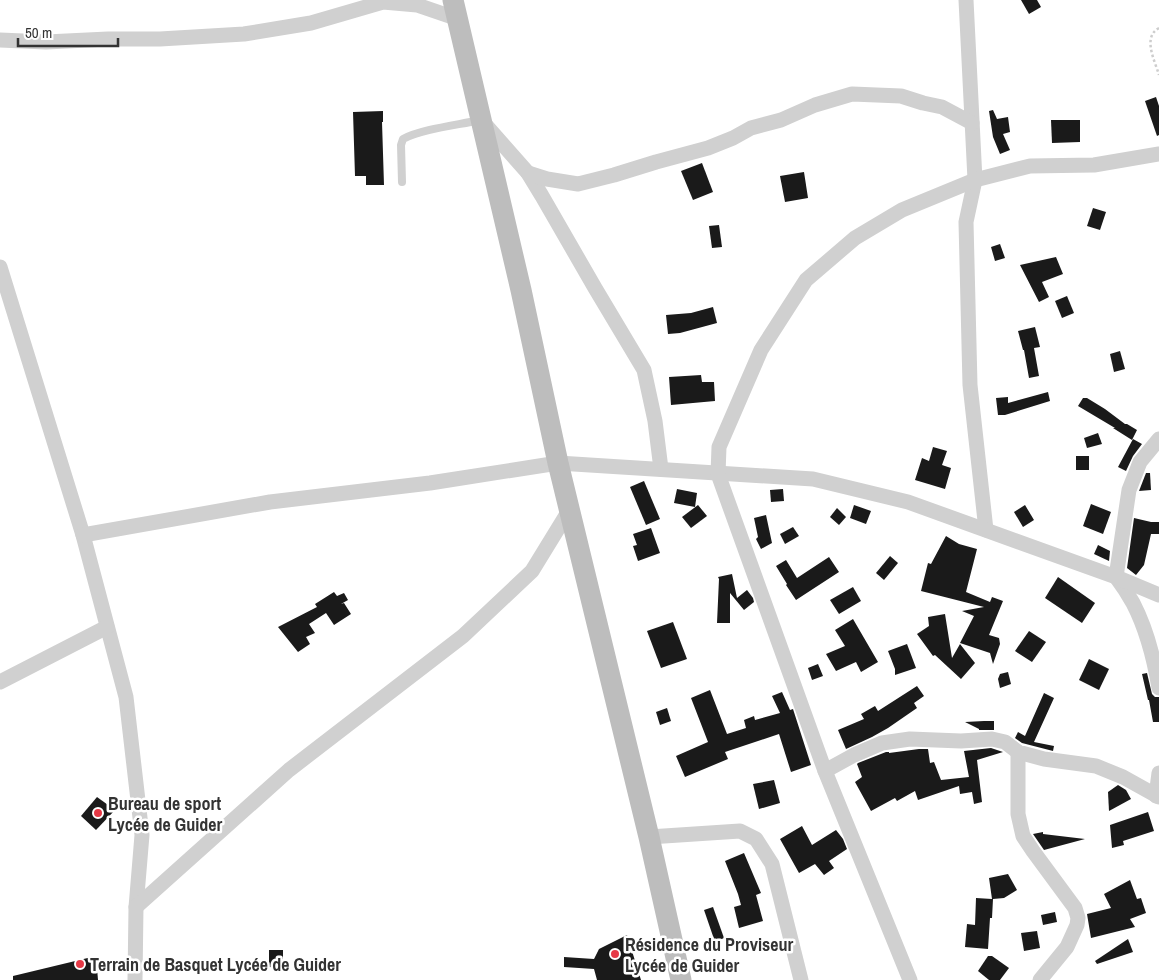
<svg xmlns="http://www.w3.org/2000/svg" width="1159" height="980" font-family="'Archivo Narrow',sans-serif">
<rect width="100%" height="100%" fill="#fff"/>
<g fill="#1a1a1a">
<path d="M1021 0H1037L1041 7 1029 14Z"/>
<path d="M1156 97 1159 106V135L1157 136 1145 101Z"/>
<path d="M993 110 997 119 1008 117 1010 132 1003 134 1010 150 1000 154 993 137 989 111Z"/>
<path d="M383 111V122H382L384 185H366V176H355L353 112Z"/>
<path d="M1051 120H1080V142L1052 143Z"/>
<path d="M702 163 713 192 693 200 681 171Z"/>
<path d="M804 172 808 198 785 202 780 176Z"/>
<path d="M1093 208 1106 212 1100 230 1087 226Z"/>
<path d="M719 225 722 247 712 248 709 226Z"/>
<path d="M1000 244 1005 258 995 261 991 247Z"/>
<path d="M1056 257 1063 274 1042 282 1049 297 1039 302 1020 265Z"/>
<path d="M1067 296 1074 313 1062 318 1055 301Z"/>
<path d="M713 307 717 323 680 333 668 334 666 315 691 313Z"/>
<path d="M1035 327 1040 347 1034 348 1039 376 1029 378 1024 350H1023L1018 331Z"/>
<path d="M1120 351 1125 369 1114 372 1110 354Z"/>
<path d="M701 375 702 382H714L715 401 671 405 669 377Z"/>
<path d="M1048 392 1050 401 1005 415H998L996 398 1008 397V403Z"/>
<path d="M1083 398H1087L1105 409 1125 424H1127L1137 430 1132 440 1113 428H1115L1078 406Z"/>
<path d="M1098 433 1102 444 1087 448 1084 438Z"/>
<path d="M1133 439 1142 444 1133 456 1126 471 1118 467Z"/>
<path d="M933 447 947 451 942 465 951 468 945 489 915 480 922 458 929 461Z"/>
<rect x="1076" y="456" width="13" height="14"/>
<path d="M1146 473H1150L1151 490 1139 491Z"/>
<path d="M644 481 660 519 646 525 630 487Z"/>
<path d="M677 489 697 493 695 507 674 503Z"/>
<path d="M783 489 784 501 771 502 770 490Z"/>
<path d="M1091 504 1111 512 1103 534 1083 526Z"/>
<path d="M698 505 707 516 691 528 682 517Z"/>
<path d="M854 505 871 511 866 524 850 518Z"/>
<path d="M1025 505 1034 520 1023 527 1014 512Z"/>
<path d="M837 508 846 517 839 525 830 517Z"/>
<path d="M766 515 772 543 761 549 756 539 758 537 754 518Z"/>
<path d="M1134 518 1151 522H1159V534H1151L1144 565 1136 575 1127 568Z"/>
<path d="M793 527 799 536 785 544 780 534Z"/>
<path d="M651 528 660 553 638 561 633 546 637 545 633 534Z"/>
<path d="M946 536 959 544 977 549 966 592 990 602 992 597 1003 601 989 635 999 638 1000 644 993 664 990 653 960 643 974 616 962 611 984 607 921 591 928 563 931 564Z"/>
<path d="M1098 545 1110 551 1109 561 1094 554Z"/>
<path d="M890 556 898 563 884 580 876 573Z"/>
<path d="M829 557 839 572 796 600 786 585 787 584 776 566 786 560 797 578Z"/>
<path d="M732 574 737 598 747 590 753 598 754 602 744 610 730 593V623H717L719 579 718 577Z"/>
<path d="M1058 577 1095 603 1082 623 1045 598Z"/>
<path d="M853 587 861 601 839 614 830 600Z"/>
<path d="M334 592 337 596 344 593 348 600 341 604 344 603 351 614 334 625 326 613 309 624 315 633 306 637 310 644 298 652 278 627 317 607 315 604Z"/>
<path d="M945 614 952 658 960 644 975 663 961 679 935 655 933 656 917 634 929 626 928 617Z"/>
<path d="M853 619 878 662 861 672 856 662 836 671 826 654 845 646 835 630Z"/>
<path d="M673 622 687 659 661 668 647 631Z"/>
<path d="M1029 631 1046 642 1032 662 1015 651Z"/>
<path d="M907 644 916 668 895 675V669L888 651Z"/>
<path d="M1089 659 1109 669 1099 690 1079 680Z"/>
<path d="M818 664 823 676 812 680 808 668Z"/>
<path d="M1008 672 1011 684 1000 688 998 679 1000 674Z"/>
<path d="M1147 673 1152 694 1155 697H1159V722H1153L1149 700H1148L1142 674Z"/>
<path d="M917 686 924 696 914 703 917 708 888 728 872 737 846 749 838 730 864 719 861 714 875 706 878 711Z"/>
<path d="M710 690 727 734 746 728 744 720 754 716 755 720 780 713 772 696 782 692 790 710 793 709 811 765 791 772 779 734 725 752 728 759 685 777 676 756 708 742 691 698Z"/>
<path d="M1044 693 1054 698 1034 742 1054 746 1053 751 1022 743 1015 738 1018 732 1025 736Z"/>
<path d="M667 708 671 721 660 725 656 712Z"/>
<path d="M984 721H994V730H979V729L965 722Z"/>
<path d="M991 748 1003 752 977 760 982 802 974 804 972 792 960 794 959 786 918 800 915 791 897 801 895 798 871 811 855 782 862 777 857 764 858 763 886 752H889V753L919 749H928L930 763 934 762 941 780 969 777 964 751Z"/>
<path d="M774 780 780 803 759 809 753 784Z"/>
<path d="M1118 785 1126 790 1131 799 1109 811 1108 792Z"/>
<path d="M97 797 115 810 96 830 81 816Z"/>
<path d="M1148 812 1154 831 1123 841 1124 845 1112 848 1110 825Z"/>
<path d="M802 826 812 845 836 830 843 839 847 849 829 861 834 868 824 875 815 864 799 873 780 839Z"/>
<path d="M1043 832V834L1085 839 1044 850 1033 834Z"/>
<path d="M744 853 761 893 756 895 763 921 739 928 734 907 741 905 738 894 725 861Z"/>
<path d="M1008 874 1017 890 1004 898 993 899 992 918H990L988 949 965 947 967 924 975 925 976 898 992 899 989 878Z"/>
<path d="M1130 880 1137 899 1141 898 1146 913 1130 919 1135 927 1091 938 1087 914 1111 908 1104 894Z"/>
<path d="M713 907 724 938 715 942 704 910Z"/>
<path d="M1055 912 1057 922 1043 925 1041 915Z"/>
<path d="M1037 931 1040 948 1024 951 1021 933Z"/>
<path d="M627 935 641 980H597L594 969 564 967V957L594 959 599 949Z"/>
<path d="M1128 939 1133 952 1097 964 1095 961Z"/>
<path d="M269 950H283V968L269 967Z"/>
<path d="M96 956 98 980H13V976Z"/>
<path d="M988 956H992L1009 968 1000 980H989L978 971Z"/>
</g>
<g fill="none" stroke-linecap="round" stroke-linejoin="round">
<path stroke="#cdcdcd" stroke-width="2.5" stroke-dasharray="2.5 2.5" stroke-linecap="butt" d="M1159 28C1142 37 1155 61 1159 75"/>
<path stroke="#d0d0d0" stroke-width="8" d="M402 182 401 145 403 139C422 129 458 125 480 120"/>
<g stroke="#d0d0d0" stroke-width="15">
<path d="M966 0 975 180 966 222 970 385 986 530"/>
<path d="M0 40 46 42 108 39H160L244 34 311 23 383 2 417 5 458 19"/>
<path d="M483 122 528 173 542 196 595 288 644 370 655 421 661 469"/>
<path d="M528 173 547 179 578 184 614 175 656 162 708 148 733 138 751 128 781 120 815 105 852 94 901 96 923 103 942 107 972 123"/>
<path d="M0 267 83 535 126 697 142 835 136 907 135 980"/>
<path d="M1159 439 1140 462 1129 490 1116 577C1122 585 1128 594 1133 603 1147 630 1154 658 1159 688"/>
<path d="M83 535 270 502 430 483 558 463 813 479 908 502 1116 577 1159 595"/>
<path d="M0 682 107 627"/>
<path d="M1018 752V814L1023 836 1033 851 1075 908 1078 918 1077 925 1067 947 1040 980"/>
<path d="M825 771 854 755 882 743 910 739 961 741 992 739 1005 742 1018 752 1044 759 1096 766 1123 777 1159 797"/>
<path d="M1156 796 1159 773"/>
<path d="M649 837 740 831 756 839 772 864 801 980"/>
<path d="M136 907 289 770 463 636 532 571 570 509"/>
<path d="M910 980 825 771 718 474 719 447 761 350 806 280 855 238 902 210 975 180 1030 166 1094 165 1159 154"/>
</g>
<path stroke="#bdbdbd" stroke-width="21" d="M453 0 521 290 558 463 649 837 681 980"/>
</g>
<g fill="#e63946" stroke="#fff" stroke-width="2">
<circle cx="98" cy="813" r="5"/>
<circle cx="615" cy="954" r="5"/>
<circle cx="80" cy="964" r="5"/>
</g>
<g text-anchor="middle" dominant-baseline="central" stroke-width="5" stroke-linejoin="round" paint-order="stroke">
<g font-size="18" font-weight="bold" fill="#333" stroke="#fff" text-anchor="start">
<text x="108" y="803">Bureau de sport<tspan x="108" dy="21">Lycée de Guider</tspan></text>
<text x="625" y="944">Résidence du Proviseur<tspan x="625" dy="21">Lycée de Guider</tspan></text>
<text x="90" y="964">Terrain de Basquet Lycée de Guider</text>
</g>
</g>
<path d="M18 38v8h100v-8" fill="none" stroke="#333333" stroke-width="2.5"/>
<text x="25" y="38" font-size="15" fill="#333333" stroke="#ffffff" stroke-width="4" paint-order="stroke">50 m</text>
</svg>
